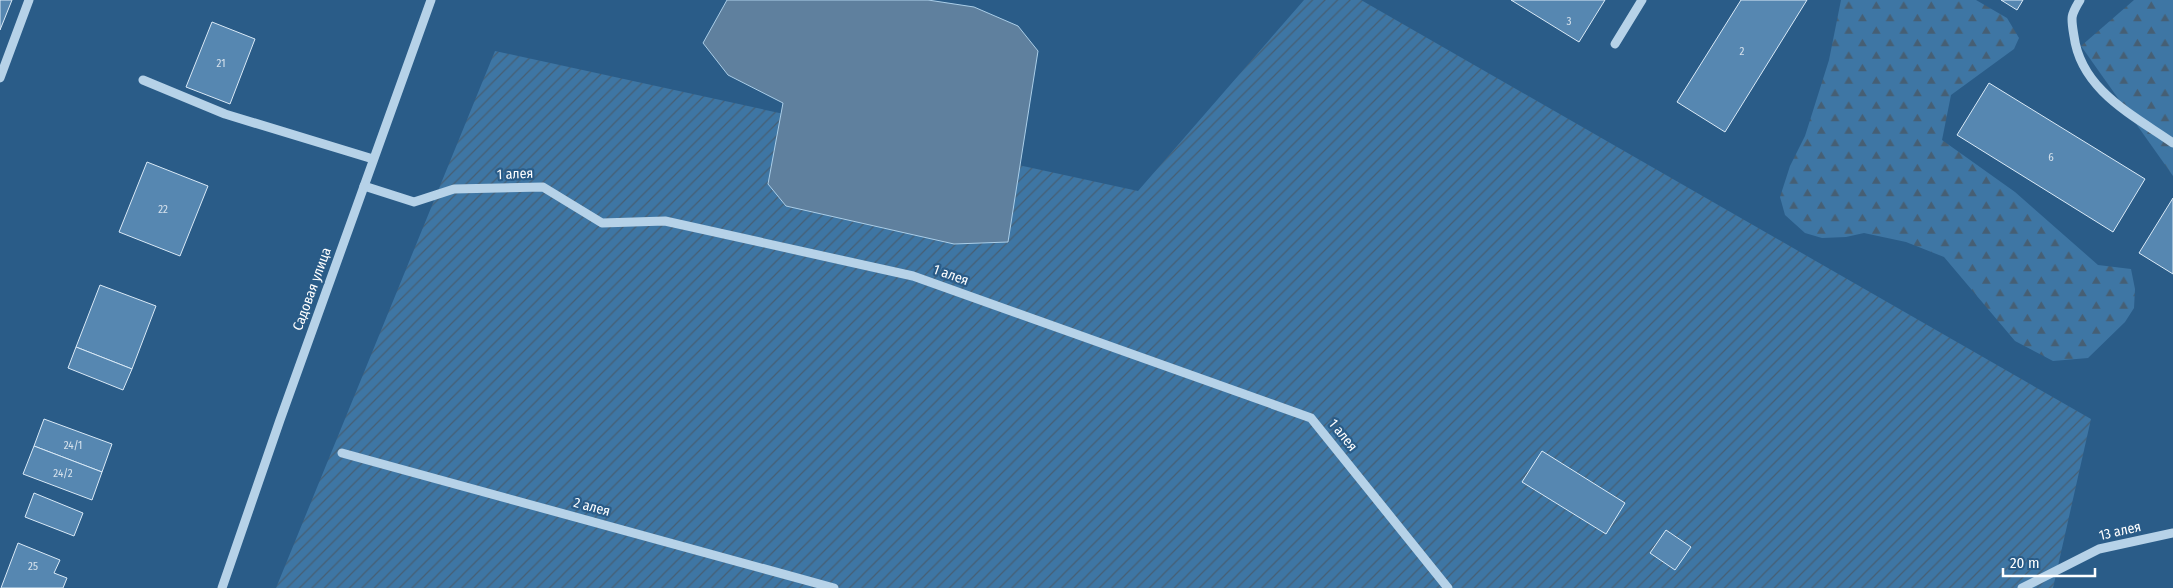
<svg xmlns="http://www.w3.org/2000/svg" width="2173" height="588" font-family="'Fira Sans Condensed',sans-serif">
<defs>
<pattern id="forest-firs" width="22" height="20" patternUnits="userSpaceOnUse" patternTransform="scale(1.25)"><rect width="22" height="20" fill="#3e76a4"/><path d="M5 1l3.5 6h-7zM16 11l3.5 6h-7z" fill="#465f74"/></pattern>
<pattern id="garden-furrows" width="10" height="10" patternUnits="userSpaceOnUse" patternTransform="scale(1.25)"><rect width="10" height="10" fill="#3e76a4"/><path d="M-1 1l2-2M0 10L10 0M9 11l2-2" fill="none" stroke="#465f74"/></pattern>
</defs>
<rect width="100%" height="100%" fill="#2a5c88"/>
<g fill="url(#forest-firs)">
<path d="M1841 0H1976L2007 18 2019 38 2014 49 1951 95 1942 140 2015 192 2098 265 2131 269 2135 289 2134 308 2125 322 2088 358 2053 361 2015 341 1944 257 1906 242 1864 233 1846 237 1822 238 1805 233 1785 215 1780 197 1790 166 1805 136 1829 60Z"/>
<path d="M2134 0H2173V176L2081 46Z"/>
</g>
<path fill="url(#garden-furrows)" d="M1304 0H1361L2091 419 2053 588H276L495 51 1138 191Z"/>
<path fill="#5f809e" stroke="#abcee8" d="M727 0H928L974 7 1018 26 1038 51 1008 242 954 244 786 206 768 184 783 103 728 75 703 43Z"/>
<g fill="#5687b1" stroke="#daeaf7">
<path d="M0 0H12L0 30Z"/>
<path d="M1511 0H1605L1579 42Z"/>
<path d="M1741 0H1807L1725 132 1677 102Z"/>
<path d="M2001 0H2023L2017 10Z"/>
<path d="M212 22 255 39 230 104 186 87Z"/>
<path d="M1989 83 2145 179 2113 232 1957 135Z"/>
<path d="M147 162 208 186 180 256 119 232Z"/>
<path d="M2173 198V274L2139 253Z"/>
<path d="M100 285 156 306 132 369 76 347Z"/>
<path d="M76 347 132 369 123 390 68 368Z"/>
<path d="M44 419 112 444 102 472 34 446Z"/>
<path d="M34 446 102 472 92 500 23 474Z"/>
<path d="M1542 451 1625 503 1606 534 1522 482Z"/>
<path d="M34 493 83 513 74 536 25 517Z"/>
<path d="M1666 530 1691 547 1675 570 1650 553Z"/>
<path d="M18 543 60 560 54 573 67 578 63 588H1Z"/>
</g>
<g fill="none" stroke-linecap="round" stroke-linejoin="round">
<g stroke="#b6d2e8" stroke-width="9">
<path d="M2080 0C2070 16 2071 18 2074 36 2081 90 2133 115 2173 143"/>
<path d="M1615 44 1642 0"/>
<path d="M0 78 29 0"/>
<path d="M143 80 225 114 373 159"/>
<path d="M364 186 414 202 454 189 543 187 602 223 665 221 913 276 1311 418 1448 588"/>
<path d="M342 453 834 588"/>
<path d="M222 588 280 420 431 0"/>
<path d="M2022 588 2099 549 2173 533"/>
</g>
</g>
<g text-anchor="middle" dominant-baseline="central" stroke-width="4.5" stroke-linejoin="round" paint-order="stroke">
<g font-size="11" fill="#d5e1ec">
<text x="1569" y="21">3</text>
<text x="1742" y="51">2</text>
<text x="221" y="63">21</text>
<text x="2051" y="157">6</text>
<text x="163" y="209">22</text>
<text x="73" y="445">24/1</text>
<text x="63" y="473">24/2</text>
<text x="33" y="566">25</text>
</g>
<g font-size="14" fill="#fff" stroke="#2a5c88">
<text transform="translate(515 174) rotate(-2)">1 алея</text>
<text transform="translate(951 275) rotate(20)">1 алея</text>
<text transform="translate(312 289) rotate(-70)">Садовая улица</text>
<text transform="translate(1343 435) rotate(51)">1 алея</text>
<text transform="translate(592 507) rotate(15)">2 алея</text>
<text transform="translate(2120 531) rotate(-13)">13 алея</text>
</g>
</g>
<path d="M2003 568v8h92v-8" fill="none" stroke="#ffffff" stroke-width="2.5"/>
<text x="2010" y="568" font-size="15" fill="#ffffff" stroke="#2a5c88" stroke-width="4" paint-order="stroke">20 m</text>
</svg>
